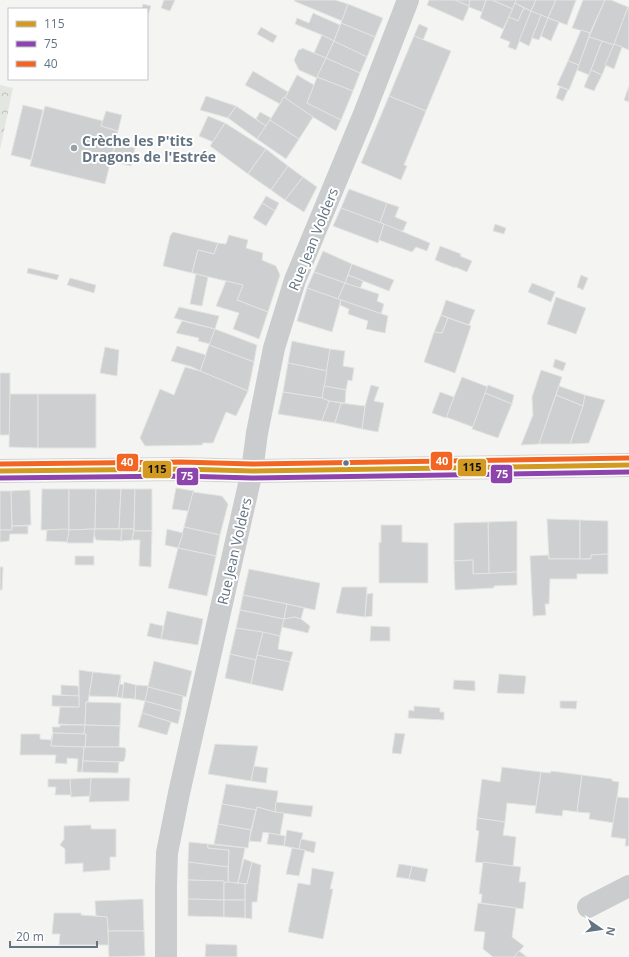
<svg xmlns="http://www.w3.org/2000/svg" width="629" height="957" font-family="'Open Sans',sans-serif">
<defs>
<pattern id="forest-crowns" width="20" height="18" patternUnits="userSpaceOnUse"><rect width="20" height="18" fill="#e4e7e1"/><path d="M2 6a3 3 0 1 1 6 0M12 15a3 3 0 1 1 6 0" fill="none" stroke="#bcc0bc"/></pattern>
</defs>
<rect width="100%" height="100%" fill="#f4f4f3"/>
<path fill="url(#forest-crowns)" d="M0 85 13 88 0 150Z"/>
<g fill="#cecfd0" stroke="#e4e4e2">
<path d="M164 0H175L170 11 161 8Z"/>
<path d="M295 0H335L348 4 342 21 294 1Z"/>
<path d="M429 0H455L469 6V7L463 21 427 5Z"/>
<path d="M455 0H470L469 6Z"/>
<path d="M470 0H486L482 12 469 7Z"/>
<path d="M486 0H492L513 9 503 29 480 18Z"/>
<path d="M492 0H516L513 9Z"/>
<path d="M516 0H536L531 11 515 3Z"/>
<path d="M536 0H556L548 18 531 11Z"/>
<path d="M556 0H576L567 25 548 18Z"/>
<path d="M583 0H605L590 33 572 28Z"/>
<path d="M605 0H611L628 7 614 45 589 37Z"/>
<path d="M515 3 524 8 518 21 509 17Z"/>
<path d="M143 4 151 6 147 18V9H142Z"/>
<path d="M348 4 383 18 375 37 341 23Z"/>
<path d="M628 7H629V50L614 44Z"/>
<path d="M524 8 531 11 516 50 508 47 510 42 500 38 509 17 518 21Z"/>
<path d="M531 11 541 15 529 46 519 41Z"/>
<path d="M313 13 340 25 334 41 322 35 295 24 297 18 309 23Z"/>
<path d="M541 15 548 18 539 40 532 38Z"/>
<path d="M548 18 559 22 551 41 541 36Z"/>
<path d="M341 23 375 37 367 57 334 41Z"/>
<path d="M419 24 428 28 423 40 414 36Z"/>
<path d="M261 27 277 36 273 43 257 34Z"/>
<path d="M581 30 590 33 579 65 568 61Z"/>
<path d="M322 35 334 41 326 58 314 53Z"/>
<path d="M414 36 451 51 426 111 389 96Z"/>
<path d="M589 37 602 41 589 75 577 70Z"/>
<path d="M334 41 367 57 360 73 326 58Z"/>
<path d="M602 41 614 45 602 75 591 70Z"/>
<path d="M614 44 622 47 614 69 605 65Z"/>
<path d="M302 48 326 58 317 78 299 70 294 60 299 49 301 50Z"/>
<path d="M326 58 360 73 353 91 317 77Z"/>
<path d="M568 61 579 65 569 90 557 85Z"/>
<path d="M591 70 602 75 594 91 584 87Z"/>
<path d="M253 71 288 92 285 98 284 97 280 104 245 85Z"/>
<path d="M297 75 314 85 307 103 341 120 336 131 313 117 285 98Z"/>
<path d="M317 77 353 91 341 120 307 103Z"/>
<path d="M629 86V102L624 100Z"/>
<path d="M560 87 568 90 563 101 556 98Z"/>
<path d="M206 96 236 106 228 118 200 110Z"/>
<path d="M389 96 426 111 404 165 407 166 401 180 361 163Z"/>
<path d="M284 97 313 117 299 139 270 120Z"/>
<path d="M23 105 43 110 31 160 11 155Z"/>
<path d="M45 106 103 121 101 126 118 131 105 184 30 166Z"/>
<path d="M236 106 266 126 257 139 228 118Z"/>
<path d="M106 111 122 115 118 131 101 126Z"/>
<path d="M260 112 271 118 266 126 256 119Z"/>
<path d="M208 116 225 123 213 142 199 136Z"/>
<path d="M270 120 299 139 286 159 257 139Z"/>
<path d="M225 123 266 149 248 174 210 146Z"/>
<path d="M116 143 135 148 131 166 111 161Z"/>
<path d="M266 149 288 166 271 190 248 174Z"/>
<path d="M288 166 303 177 285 200 271 190Z"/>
<path d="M303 177 317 187 304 212 285 200Z"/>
<path d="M349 189 387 203 380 223 341 208Z"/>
<path d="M266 196 279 203 275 211 262 203Z"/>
<path d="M262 203 275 211 266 226 253 218Z"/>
<path d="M387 203 399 207 395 217 407 222 403 231 396 230 380 223Z"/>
<path d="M341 208 384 224 378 243 333 226Z"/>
<path d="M384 224 430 243 427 251 416 247 412 252 379 240Z"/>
<path d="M495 224 506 228 504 234 493 231Z"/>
<path d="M173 232 218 243 214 254 198 250 192 273 163 266 170 236Z"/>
<path d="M229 235 248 240 246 248 263 253 262 260 276 266 280 275 268 312 237 300 243 285 192 273 198 250 214 254 218 243 226 244Z"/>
<path d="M440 246 461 254 460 256 472 261 467 272 455 267V268L435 260Z"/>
<path d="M323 251 352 264 345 283 314 272Z"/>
<path d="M352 264 394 280 389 291 348 275Z"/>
<path d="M28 268 59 275 57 280 27 273Z"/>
<path d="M314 272 345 283 338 299 307 288Z"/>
<path d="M196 274 208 277 202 306 190 304Z"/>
<path d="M348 275 363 281 360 289 345 283Z"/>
<path d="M581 275 588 278 583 290 577 287Z"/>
<path d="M70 278 96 285 94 293 67 285Z"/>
<path d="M226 281 243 285 237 300 268 312 259 339 233 329 239 313 216 306Z"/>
<path d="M345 283 379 294 377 301 384 304 381 314 338 299Z"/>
<path d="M532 283 555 292 551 302 528 292Z"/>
<path d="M307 288 341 300 332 332 297 321Z"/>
<path d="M556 297 586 308 576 334 547 324Z"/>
<path d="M341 300 388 316 385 333 366 329 368 321 348 314 349 309 340 305Z"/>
<path d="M446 300 475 310 469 325 441 315Z"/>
<path d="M179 307 219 316 215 329 174 318Z"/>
<path d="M441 315 448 318 442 333 434 332Z"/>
<path d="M448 318 471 326 455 373 424 362 434 332 442 333Z"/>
<path d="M182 321 215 329 210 344 198 341 199 338 176 333Z"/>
<path d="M215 329 257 345 254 362 209 345Z"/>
<path d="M292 341 330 349 327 371 288 363Z"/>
<path d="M209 345 254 362 248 391 200 371Z"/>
<path d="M177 346 206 355 200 371 192 367 171 361Z"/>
<path d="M105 347 119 350 117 376 100 373Z"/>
<path d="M330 349 345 351 343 366 354 368 352 381 348 380 346 390 324 386Z"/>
<path d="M555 359 566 363 563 371 553 367Z"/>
<path d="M288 363 327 371 322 398 283 392Z"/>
<path d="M185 367 200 371 248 391 236 416 226 412 213 443H203L202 445 145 446 140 438 160 389 174 395Z"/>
<path d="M541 370 562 377 539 444 521 445 533 415 532 397Z"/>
<rect x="0" y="373" width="10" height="62"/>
<path d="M462 377 488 387 473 427 446 417Z"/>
<path d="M371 385 379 387 374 401 384 403 378 432 362 429 365 406Z"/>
<path d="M488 385 514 395 512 404 485 393Z"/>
<path d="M324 386 346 390 345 403 329 401 322 398Z"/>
<path d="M559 386 585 395 583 406 556 395Z"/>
<path d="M283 392 322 398 329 401 322 421 278 414Z"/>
<path d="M440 392 454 397 446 418 432 413Z"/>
<path d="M485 393 512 404 498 438 472 429Z"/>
<path d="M10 394H38V448L9 447Z"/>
<rect x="38" y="394" width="58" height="54"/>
<path d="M556 395 583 406 570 444H539Z"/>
<path d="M585 395 605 400 589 443 570 444 583 406Z"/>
<path d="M329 401 341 403 335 423 322 421Z"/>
<path d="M341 403 365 406 362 429 335 423Z"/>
<path d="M176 488 194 491 188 511 172 509Z"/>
<path d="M42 489H69V530H41Z"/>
<path d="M69 489H96L95 529 69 530Z"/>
<path d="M96 489H121L119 529H95Z"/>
<path d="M121 489H135L134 529H119Z"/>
<path d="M135 489H152V531H134Z"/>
<path d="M30 490 31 525 12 526V530L11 491Z"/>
<path d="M0 491H11L12 530H0Z"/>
<path d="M193 492 222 496 228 504 220 535 184 527Z"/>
<path d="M547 519 580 520V559H549Z"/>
<path d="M580 520 608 521V554L591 555V559H580Z"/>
<path d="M517 521V572L489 574 488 522Z"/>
<path d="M488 522 489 574H473V560L454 561V523Z"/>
<path d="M381 525H402V542L428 543V583H379V542L381 543Z"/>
<path d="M12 526H28V534H10L9 541 0 542V530H12Z"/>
<path d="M184 527 220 535 216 556 178 548Z"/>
<path d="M67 529 69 530 68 542 46 541 47 530Z"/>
<path d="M93 529H95L93 543H67L69 530Z"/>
<path d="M95 529H122L121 541 96 540 94 534Z"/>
<path d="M122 529H134L132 540 121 541Z"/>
<path d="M167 529 183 533 178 548 165 545Z"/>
<path d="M134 531H152L151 567 139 566 140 540H132Z"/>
<path d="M178 548 216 556 207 596 168 588Z"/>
<path d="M608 554V574H577V579H550L549 604H545L546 615 533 616 530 556 548 555 549 559H591V555Z"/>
<rect x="75" y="556" width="19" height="9"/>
<path d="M473 560V574L517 572V585L494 586V588L455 590 454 561Z"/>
<path d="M0 567H3L2 590H0Z"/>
<path d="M249 569 320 583 315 610 243 595Z"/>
<path d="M342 587H367L365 617 336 613Z"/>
<path d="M373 593 372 616 365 617 367 594Z"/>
<path d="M243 595 287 604 284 619 240 610Z"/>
<path d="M287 604 304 608 301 619 295 617 284 619Z"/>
<path d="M240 610 284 619 280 636 236 628Z"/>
<path d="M167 611 203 619 198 645 161 639Z"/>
<path d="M295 617 301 619 310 626 308 633 282 627 284 619Z"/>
<path d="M150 623 163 626 161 639 147 636Z"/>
<path d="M371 626 390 627V641H370Z"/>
<path d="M236 628 263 632 256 660 230 654Z"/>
<path d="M263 632 280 636 278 649 293 652 290 662 257 655Z"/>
<path d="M230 654 256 660 251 684 225 678Z"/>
<path d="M257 655 290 662 283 691 251 684Z"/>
<path d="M154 661 192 671 186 697 148 687Z"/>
<path d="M79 670 93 672 88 702H86L85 725 58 724 60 707H79Z"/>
<path d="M93 672 121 675 117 697 89 696Z"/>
<path d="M499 674 526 676 524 694 497 693Z"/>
<path d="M121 675 120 684 124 685 122 698 117 697Z"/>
<path d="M454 680 475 681V691L453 689Z"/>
<path d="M124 682 136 685 135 699 122 698Z"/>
<path d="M61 685 78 686 79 696 61 695Z"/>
<path d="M136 685 149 686 145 701 135 699Z"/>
<path d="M148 687 183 696 181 711 145 701Z"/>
<path d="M52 695 79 696V707L52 706Z"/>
<path d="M145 701 181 711 178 724 142 713Z"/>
<path d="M560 701H577L576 709 560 708Z"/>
<path d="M86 702 121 703 120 726 85 725Z"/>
<path d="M414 706 440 708V712H444V720L408 718 409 710 414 711Z"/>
<path d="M142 713 171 722 167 735 138 727Z"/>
<path d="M60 725H85L84 734 53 733 52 727H60Z"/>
<path d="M85 725 120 726 119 747H85L86 734H84Z"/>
<path d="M53 733 86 734 85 747 51 746Z"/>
<path d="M395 733 405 734 401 754 392 753Z"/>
<path d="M21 734H40V739L51 740 52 735 51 746 84 747 82 772H77L78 759 67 758V764L55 763 56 755H20Z"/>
<path d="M215 744 258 746 251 781 208 774Z"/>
<path d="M84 747H119L125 748 126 750 125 758 124 761 119 762 83 761Z"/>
<path d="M83 761 119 762 118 773 82 772Z"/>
<path d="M254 766 268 768 266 783 251 781Z"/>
<path d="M502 767 541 772 536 806 507 803 505 822 477 818 482 779 500 782Z"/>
<path d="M551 771 582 775 577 812 563 810 562 816 535 813 541 772 550 773Z"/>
<path d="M582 775 612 779V781L619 782 614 823 589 819 590 813 577 812Z"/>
<path d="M91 778H130L129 801 89 802Z"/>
<path d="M91 778 90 796 71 797 70 779Z"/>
<path d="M48 779H70L71 795H55L56 787H48Z"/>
<path d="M226 784 278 791 275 812 257 807 256 810 222 804Z"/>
<path d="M617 797 629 798V846H625L626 839 611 837Z"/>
<path d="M276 802 313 806 311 817 275 812Z"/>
<path d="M222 804 256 810 251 830 218 824Z"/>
<path d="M257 807 275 812 284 813 280 835 263 832 261 842 249 841Z"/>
<path d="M477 818 505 822 503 835 516 837 513 866 475 862 479 831 476 830Z"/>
<path d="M218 824 251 830 248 848 214 844Z"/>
<path d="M91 825V829H116V857H110V870L83 872V863L65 864V849L60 845 64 839V826Z"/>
<path d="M287 830 303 833 299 849 284 846Z"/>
<path d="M269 833 285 836 284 846 267 844Z"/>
<path d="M301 839 316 842 314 853 299 849Z"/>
<path d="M189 842 208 844V848L229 850 228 867 188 862Z"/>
<path d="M208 844 245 848 238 883 228 882 229 850 208 848Z"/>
<path d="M292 848 305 850 299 876 286 874Z"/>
<path d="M244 859 252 862 247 884 238 883Z"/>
<path d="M188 862 228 867V882L224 883V881L188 880Z"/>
<path d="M252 862 261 865 257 902H252V919L245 918V884H247Z"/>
<path d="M483 862 521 867 519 882H526L523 909 481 903 482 894H479Z"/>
<path d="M399 864 412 866 409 879 396 877Z"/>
<path d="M412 866 428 869 425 882 409 879Z"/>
<path d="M312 868 334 872 330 889H333L323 939 288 932 298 883 310 885Z"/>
<path d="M188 880 224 881V900L188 899Z"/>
<path d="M228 882 245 884V900H224V883Z"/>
<path d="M143 899 144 931H108L107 917 96 916 95 901Z"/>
<path d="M188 899 224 900V917L188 916Z"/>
<path d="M224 900H245V918L224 917Z"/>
<path d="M478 903 516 908 512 937 524 946 514 957H493L483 949 485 932 474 931Z"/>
<path d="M54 913H81V915L107 917 109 945H59L60 934H52Z"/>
<path d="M108 931H144L145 956 109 957Z"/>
<path d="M206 944 237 945V957H205Z"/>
<path d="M519 951 527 957H514Z"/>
</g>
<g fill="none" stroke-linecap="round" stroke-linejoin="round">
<g stroke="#d0d1d2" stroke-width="24">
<path id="secondary" d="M0 471 181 469 252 471 629 465"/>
</g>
<g stroke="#cacccd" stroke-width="22">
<path d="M588 907 629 886"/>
<path d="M166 957V886L167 853 179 793 252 471 257 433 274 348 295 280 364 114 408 0"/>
</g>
<use href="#secondary" stroke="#dfe0e0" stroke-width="22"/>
<g stroke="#fff" stroke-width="8">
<path id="bus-1" d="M0 471 181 469 252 471 629 465"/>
</g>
<g stroke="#fff" stroke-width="8">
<path id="bus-2" d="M0 478 181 476 252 478 629 472"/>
</g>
<g stroke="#fff" stroke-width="8">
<path id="bus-3" d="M0 464 181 462 252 464 629 458"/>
</g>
<use href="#bus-1" stroke="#d29a21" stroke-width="5"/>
<use href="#bus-2" stroke="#8e44ad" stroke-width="5"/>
<use href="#bus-3" stroke="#f26522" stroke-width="5"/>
</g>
<circle fill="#96a1aa" stroke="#fff" stroke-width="1.5" cx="74" cy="148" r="4"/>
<circle fill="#647483" stroke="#fff" stroke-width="1.5" cx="346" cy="463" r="3.5"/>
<g text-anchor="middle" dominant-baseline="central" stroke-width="4" stroke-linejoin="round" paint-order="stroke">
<g font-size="14" font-weight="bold" fill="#647483" stroke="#fff" text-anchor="start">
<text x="82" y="140">Crèche les P'tits<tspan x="82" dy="16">Dragons de l'Estrée</tspan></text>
</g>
<g font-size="14" fill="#647483" stroke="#fff">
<text transform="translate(313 239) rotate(-68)">Rue Jean Volders</text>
<text transform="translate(234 551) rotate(-77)">Rue Jean Volders</text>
</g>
</g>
<g stroke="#fff" stroke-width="1.5">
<rect x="430" y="451" width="23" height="20" rx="4" fill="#f26522"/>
<rect x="116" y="453" width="23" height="19" rx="4" fill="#f26522"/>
<rect x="457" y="458" width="30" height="19" rx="4" fill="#d29a21"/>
<rect x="142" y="460" width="30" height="19" rx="4" fill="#d29a21"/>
<rect x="490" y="464" width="23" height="20" rx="4" fill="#8e44ad"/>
<rect x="176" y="467" width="23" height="19" rx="4" fill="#8e44ad"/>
</g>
<g font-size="11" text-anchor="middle" font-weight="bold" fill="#fff">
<text x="442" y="465">40</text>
<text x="127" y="466">40</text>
<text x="502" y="478">75</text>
<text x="187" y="480">75</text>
</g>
<g font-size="11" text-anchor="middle" font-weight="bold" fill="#111">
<text x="472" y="471">115</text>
<text x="157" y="473">115</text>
</g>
<rect x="8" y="8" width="140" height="72" fill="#ffffff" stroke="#c1c7cd"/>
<rect x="16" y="21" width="20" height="6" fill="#d29a21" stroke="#c1c7cd"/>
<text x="44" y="28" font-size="12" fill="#647483">115</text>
<rect x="16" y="41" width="20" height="6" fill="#8e44ad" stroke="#c1c7cd"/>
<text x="44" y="48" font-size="12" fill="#647483">75</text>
<rect x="16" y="61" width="20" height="6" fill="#f26522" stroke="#c1c7cd"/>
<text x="44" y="68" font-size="12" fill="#647483">40</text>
<g transform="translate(601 929) rotate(103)" stroke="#ffffff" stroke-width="3" paint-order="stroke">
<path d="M0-3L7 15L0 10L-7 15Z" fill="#647483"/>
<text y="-6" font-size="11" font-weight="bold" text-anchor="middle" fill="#647483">N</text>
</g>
<path d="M10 941v6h87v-6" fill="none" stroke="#647483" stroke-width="2"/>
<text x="16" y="941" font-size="12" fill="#647483" stroke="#ffffff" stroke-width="3" paint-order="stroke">20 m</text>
</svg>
